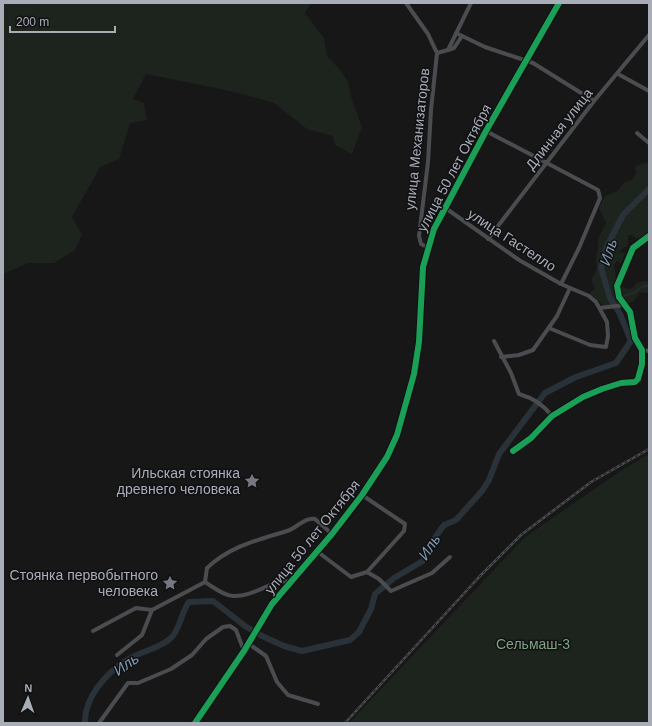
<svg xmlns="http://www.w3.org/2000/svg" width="652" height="726" font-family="Helvetica,sans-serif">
<rect width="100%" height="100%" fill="#171717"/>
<g fill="#1d241e">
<path d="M3 3H311L305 13 324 38 327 56 341 71 348 82 352 100 362 127 352 154 335 145 333 136 307 129 274 103 235 92 146 74 133 99 144 103 147 120 130 123 119 159 100 167 72 217 82 235 75 250 54 263H28L3 274Z"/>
<path d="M649 162V233L638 240 633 235H628V245L619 251 621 253 625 252 621 263 617 261 614 265 616 278 624 288 631 289 638 282 647 281 649 284V293L640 292C631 309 622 304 604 306L590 293 595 289 591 280 597 269 596 257 598 251V239L606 223 599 208 605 196 617 191 625 182 632 180 636 173 635 166Z"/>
<path d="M649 454V723H349L525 537 622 470Z"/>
</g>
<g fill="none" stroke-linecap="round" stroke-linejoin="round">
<g stroke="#2a3239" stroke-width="1">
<path d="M621 297 634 293 642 287 649 285"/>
<path d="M610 298H617"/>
</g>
<path stroke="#2a3239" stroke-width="6" d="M85 723C84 698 106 673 127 660 141 651 159 649 171 638 180 630 181 612 189 602L213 601 245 626 262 636 284 646 302 651 350 640 359 632 371 609 375 594 394 578 423 561 429 546 444 525 456 520 482 491 489 480 499 454 545 393 576 377 616 363 631 341 620 314 610 298 601 268 607 246 623 215 649 189"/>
<g stroke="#4b4c50" stroke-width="4">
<path d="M406 3 428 34 437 53 431 110 428 162 419 236 421 244 427 247"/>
<path d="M456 33 485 47 533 63 594 101"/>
<path d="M448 50 454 48 462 36"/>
<path d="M437 53 448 50 471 3"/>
<path d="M618 74 649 91"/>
<path d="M486 131 598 190 600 198 579 248 561 284"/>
<path d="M637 133 649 143"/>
<path d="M444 207 519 260 561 284 589 296 596 302 607 322 608 336 606 347 590 345 549 328"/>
<path d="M488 239 594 101 649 35"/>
<path d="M600 308 624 305"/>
<path d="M494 341 511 373 519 394C533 398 543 404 552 416"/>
<path d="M642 350 649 351"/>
<path d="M501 357 519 355 533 350 557 316 570 288"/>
<path d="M513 451 531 438 552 416 583 397 602 389 621 383 635 382 638 379 642 364V350L635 338 630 312 619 297 617 286 633 248 649 236"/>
<path d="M318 552 351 577 367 572 404 531 405 524 362 495"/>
<path d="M367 572 379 579 391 591 432 573 450 557"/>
<path d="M205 582 207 568C230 546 258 540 287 531 297 528 305 517 315 519L332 534"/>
<path d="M205 582C213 587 224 596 233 596 254 597 271 580 291 581"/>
<path d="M93 631 136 608 152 610"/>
<path d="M249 644 266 656 277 682 288 695 318 704"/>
<path d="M117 655 142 635 152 610 205 582"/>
<path d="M99 723 128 683H138L171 669 192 655 206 639 223 627 230 626 236 630 244 651"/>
</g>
<path stroke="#4b4c50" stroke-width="5" d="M195 723 244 651 272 604 332 534 362 495 387 457 397 435 414 374 419 342 423 267 434 229 486 131 559 3"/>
<g stroke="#4b4c4f" stroke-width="2.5">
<path id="rail" d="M345 723 480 576 521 535 591 482 649 449"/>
</g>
<use href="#rail" stroke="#111113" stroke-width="1" stroke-dasharray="3" stroke-linecap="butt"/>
<g stroke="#111113" stroke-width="8">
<g id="cycleway">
<path d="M513 451 531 438 552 416 583 397 602 389 621 383 635 382 638 379 642 364V350L635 338 630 312 619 297 617 286 633 248 649 236"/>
<path d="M195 723 244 651 272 604 332 534 362 495 387 457 397 435 414 374 419 342 423 267 434 229 486 131 559 3"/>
</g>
</g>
<use href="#cycleway" stroke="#1a9f57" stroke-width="6"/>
</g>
<defs>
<g id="sight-bare" transform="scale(1.2)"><path d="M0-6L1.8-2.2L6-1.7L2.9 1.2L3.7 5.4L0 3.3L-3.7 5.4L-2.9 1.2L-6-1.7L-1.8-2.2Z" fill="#757880" stroke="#111113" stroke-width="2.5" paint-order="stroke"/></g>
</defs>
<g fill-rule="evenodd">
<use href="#sight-bare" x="252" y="481"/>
<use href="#sight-bare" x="170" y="583"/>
</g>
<g text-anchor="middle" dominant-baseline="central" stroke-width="3" stroke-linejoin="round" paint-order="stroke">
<g font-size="14" fill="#a8adb8" stroke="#111113">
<text transform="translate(559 129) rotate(-52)">Длинная улица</text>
<text transform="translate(417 139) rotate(-84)">улица Механизаторов</text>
<text transform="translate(454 168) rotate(-62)">улица 50 лет Октября</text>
<text transform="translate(512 240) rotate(33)">улица Гастелло</text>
<text transform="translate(312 537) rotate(-51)">улица 50 лет Октября</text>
</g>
<g font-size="14" fill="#a8adb8" stroke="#111113" text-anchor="end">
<text x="240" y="473">Ильская стоянка<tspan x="240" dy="16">древнего человека</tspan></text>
<text x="158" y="575">Стоянка первобытного<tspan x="158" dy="16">человека</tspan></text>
</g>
<g font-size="14" fill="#7fa381" stroke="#111113">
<text x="533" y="644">Сельмаш-3</text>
</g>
<g font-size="15" font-style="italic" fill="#7f9bb3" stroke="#111113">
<text transform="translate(608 252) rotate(-73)">Иль</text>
<text transform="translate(429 547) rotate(-57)">Иль</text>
<text transform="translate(126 664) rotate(-35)">Иль</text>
</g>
</g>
<rect width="652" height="726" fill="none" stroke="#a8adb8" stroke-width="8"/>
<g transform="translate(28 698) rotate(2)" stroke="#111113" stroke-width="3" paint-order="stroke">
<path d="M0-3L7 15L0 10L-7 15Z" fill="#a8adb8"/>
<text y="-6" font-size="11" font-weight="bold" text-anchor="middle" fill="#a8adb8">N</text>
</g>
<path d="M10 26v6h105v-6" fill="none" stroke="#a8adb8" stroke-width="2"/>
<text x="16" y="26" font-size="12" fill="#a8adb8" stroke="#111113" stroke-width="3" paint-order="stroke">200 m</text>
</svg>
